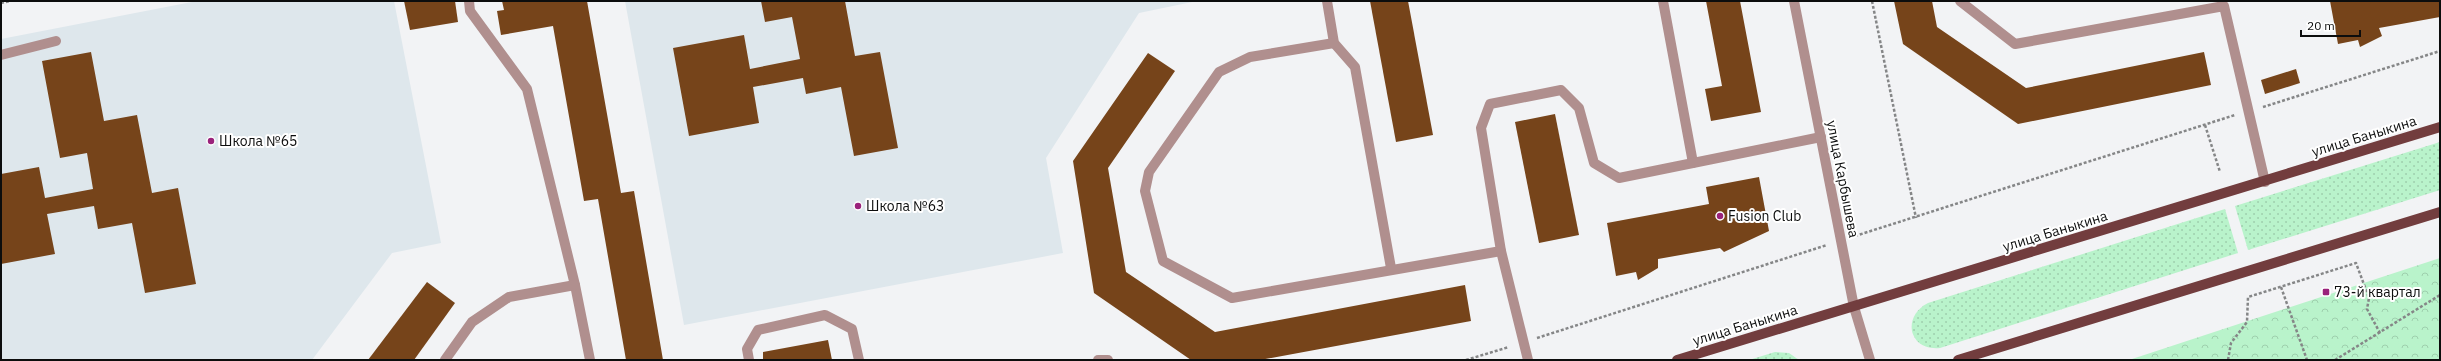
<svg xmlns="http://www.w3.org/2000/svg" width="2441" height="361" font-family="'IBM Plex Sans',sans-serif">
<defs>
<pattern id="grass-dots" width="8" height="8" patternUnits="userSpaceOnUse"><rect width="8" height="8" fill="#b9f3cb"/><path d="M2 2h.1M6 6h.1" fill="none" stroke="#9ecfad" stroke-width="1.8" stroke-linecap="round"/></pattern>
<pattern id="forest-crowns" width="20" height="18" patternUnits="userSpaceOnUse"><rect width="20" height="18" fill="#b9f3cb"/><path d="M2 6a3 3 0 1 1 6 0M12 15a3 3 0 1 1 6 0" fill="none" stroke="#9ecfad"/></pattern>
</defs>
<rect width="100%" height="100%" fill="#f2f3f5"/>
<g fill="#dee7ec">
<path d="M197 1H394L441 243 392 253 312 360H1V39Z"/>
<path d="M625 1H1197L1139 13 1046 158 1063 253 684 325Z"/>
</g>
<g fill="url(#grass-dots)">
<path d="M2440 142V190L2248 250 2235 206Z"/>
<path d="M2225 209 2238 253 1940 348C1909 351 1901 317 1928 303Z"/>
<path d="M1775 352 1789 353 1799 360H1749Z"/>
</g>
<path fill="url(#forest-crowns)" d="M2440 258V360H2129Z"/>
<g fill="#76441a">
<path d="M404 1H455L458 22 410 30Z"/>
<path d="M502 1H587L621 193 634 191 663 360H626L598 199 584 201 553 26 501 35 497 11 504 10Z"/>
<path d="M761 1H845L855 56 880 52 898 148 854 156 841 87 806 94 803 78 753 87 759 123 689 136 673 48 744 35 750 69 800 59 792 17 765 22Z"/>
<path d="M1370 1H1408L1433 135 1396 142Z"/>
<path d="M1706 1H1740L1761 112 1711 121 1705 89 1722 86Z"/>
<path d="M1894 1H1932L1937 27 2026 88 2204 52 2211 85 2018 124 1903 44Z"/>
<path d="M2330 1H2440V17L2379 28 2382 36 2360 47 2358 40 2338 44Z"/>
<path d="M91 52 104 121 137 115 152 193 178 188 196 284 145 293 132 223 98 229 94 206 47 214 55 254 1 264V174L39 167 45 198 93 189 87 153 60 158 42 61Z"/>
<path d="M1148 53 1175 71 1108 168 1126 272 1215 332 1465 285 1471 321 1260 360H1191L1094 293 1073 161Z"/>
<path d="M2296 69 2300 83 2265 94 2261 80Z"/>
<path d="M1555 114 1579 235 1539 243 1515 122Z"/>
<path d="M1759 177 1769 231 1724 252 1720 248 1658 259V268L1638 280 1636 272 1616 276 1607 223 1709 204 1706 187Z"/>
<path d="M427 282 455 303 414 360H368Z"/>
<path d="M828 340 832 360H763V352Z"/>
</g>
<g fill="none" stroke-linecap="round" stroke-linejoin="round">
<g stroke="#858687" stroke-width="2.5" stroke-dasharray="3 2" stroke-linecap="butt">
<path d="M1872 1 1916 218"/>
<path d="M1 3 10 1"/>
<path d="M2263 107 2440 51"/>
<path d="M2205 125 2220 172"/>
<path d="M1855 236 2235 115"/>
<path d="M2281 287 2307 360"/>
<path d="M1537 338 1827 245"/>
<path d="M1466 360 1509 347"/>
<path d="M2228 360 2231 343 2247 322 2248 297 2356 263 2369 298 2367 309 2380 333"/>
<path d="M2335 360 2440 295"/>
</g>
<g stroke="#b08f8e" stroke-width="10">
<path d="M469 1 470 11 527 89 575 285 590 360"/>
<path d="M1327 1 1334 43 1355 67 1391 268"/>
<path d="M1663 1 1693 163"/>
<path d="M1794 1 1854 307 1870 360"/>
<path d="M1960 1 2015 44 2224 6 2265 182"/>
<path d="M1334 43 1250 57 1219 72 1149 172 1145 191 1163 261 1232 298 1501 251"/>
<path d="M1 55 56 41"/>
<path d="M445 360 472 322 509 297 575 285"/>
<path d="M749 360 747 349 758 330 825 315 852 329 859 360"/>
<path d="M1098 360H1108"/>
<path d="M1528 360 1501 251 1481 128 1490 104 1561 90 1579 108 1594 163 1619 178 1821 137"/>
</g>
<g stroke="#723d3e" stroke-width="10">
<path d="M1677 360 2440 127"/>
<path d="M1958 360 2440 212"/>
</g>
</g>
<g fill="#9a227b" stroke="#fff" stroke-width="1.5">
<circle cx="211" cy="141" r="4"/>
<circle cx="858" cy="206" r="4"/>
<circle cx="1720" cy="216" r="4"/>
<rect x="2322" y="288" width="8" height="8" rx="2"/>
</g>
<g text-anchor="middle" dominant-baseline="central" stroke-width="4" stroke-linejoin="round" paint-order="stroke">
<g font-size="14" fill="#0c0d0d" stroke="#fff">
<text transform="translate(2364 136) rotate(-17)">улица Баныкина</text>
<text transform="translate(1843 179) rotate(79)">улица Карбышева</text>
<text transform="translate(2055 231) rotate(-17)">улица Баныкина</text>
<text transform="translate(1745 325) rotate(-17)">улица Баныкина</text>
</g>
<g font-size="14" fill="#0c0d0d" stroke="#fff" text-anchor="start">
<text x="219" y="141">Школа №65</text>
<text x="866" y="206">Школа №63</text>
<text x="1728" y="216">Fusion Club</text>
<text x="2334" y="292">73-й квартал</text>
</g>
</g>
<rect width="2441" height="361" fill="none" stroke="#0c0d0d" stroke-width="4"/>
<path d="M2301 30v6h59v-6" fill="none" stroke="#0c0d0d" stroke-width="2"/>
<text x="2307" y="30" font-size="12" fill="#0c0d0d" stroke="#ffffff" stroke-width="3" paint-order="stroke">20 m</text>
</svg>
